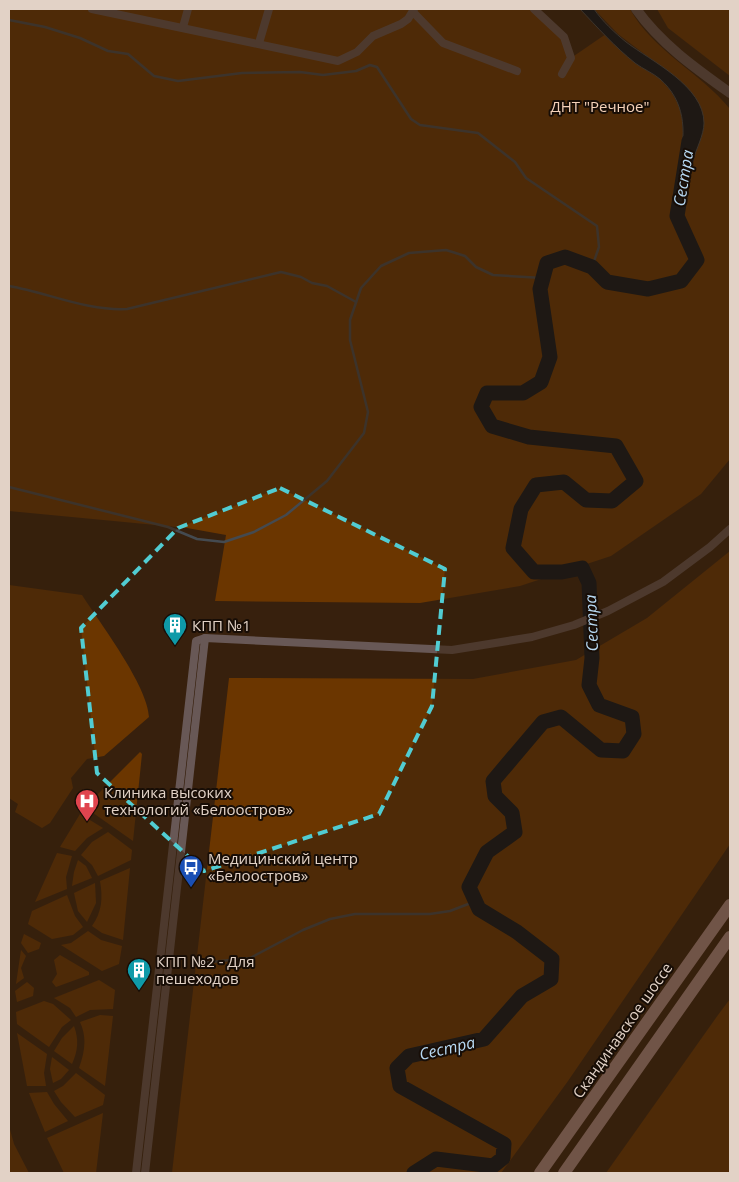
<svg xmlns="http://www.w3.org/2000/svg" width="739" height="1182" font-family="'Open Sans',sans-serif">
<rect width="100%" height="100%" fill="#37200d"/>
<g fill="#6b3600">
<path d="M9 9H534L564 37 571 58 606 34 635 63 659 78 670 90 681 109 684 141 693 161 704 123 692 94 681 82 618 34 594 9H630C653 51 701 73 730 109V459L701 494 611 556 520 586 420 603 215 601 226 535 187 528 9 511Z"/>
<path d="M657 9H730V76L668 28Z"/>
<path d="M730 551V844L568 1081 501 1173H172L229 678 473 679 576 660 647 618Z"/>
<path d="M9 585 82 595C100 623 148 686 149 717L104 756 87 759 71 778 73 788 50 823 42 828 15 812 18 804 9 798Z"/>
<path d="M140 752 142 754 133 841 86 808V806Z"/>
<path d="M80 814 103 828 87 838 75 851 60 847Z"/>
<path d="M108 832 132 850 131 860 98 876 92 865 81 855 92 842Z"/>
<path d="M57 853 72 856 66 877 67 889 35 902Z"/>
<path d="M78 860 86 866 92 878 72 886 74 872Z"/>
<path d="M130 868 123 940 102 933 92 926C102 912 103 898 100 881Z"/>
<path d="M95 883 96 903 87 922 78 911 74 893Z"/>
<path d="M67 895 75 916 83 927 73 935 52 939 28 924 32 911Z"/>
<path d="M88 931 101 940 122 946 119 964 102 971 61 945 71 943Z"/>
<path d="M24 934 41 943 39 949 28 953 21 943Z"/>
<path d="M21 950 26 956 21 968 24 978 16 984Z"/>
<path d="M60 955 89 972V975L56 987 52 982 57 974 54 960Z"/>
<path d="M99 980 115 990 113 1009 90 1010 76 1017 70 1008 54 998Z"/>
<path d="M27 982 34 988 33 996 17 1002 15 991Z"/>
<path d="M730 999V1173H606L718 1015Z"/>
<path d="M44 1001 53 1004 71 1020 62 1027 49 1047 17 1024 16 1012Z"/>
<path d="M100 1015 113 1016 105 1086 79 1068C85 1052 87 1037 80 1022Z"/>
<path d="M74 1026C79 1040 78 1050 72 1064L54 1051 62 1038Z"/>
<path d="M17 1033 47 1054 44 1073 46 1086H27Z"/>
<path d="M52 1057 69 1070 61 1079 53 1083 50 1069Z"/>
<path d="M76 1073 105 1095 103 1105 75 1117 61 1102 54 1091 63 1086Z"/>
<path d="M47 1092 54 1104 68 1121 45 1132 29 1093Z"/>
<path d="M103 1113 96 1173H64L47 1138Z"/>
<path d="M9 1126 14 1144 29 1173H9Z"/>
</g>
<path fill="#000f1d" stroke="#444a50" d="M580 9H594C602 21 615 33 626 42 651 61 704 86 704 123 704 135 696 149 693 161L680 160C686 130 685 101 660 79 653 73 643 69 635 63 615 47 597 27 580 9Z"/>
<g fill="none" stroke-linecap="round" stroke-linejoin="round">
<g stroke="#444a50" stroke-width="2.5">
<path d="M9 20 45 27 80 38 108 51 128 54 154 76 178 81 242 73 300 72 323 75 356 71 370 65 377 67 411 119 420 125 478 133 515 162 526 178 597 226 599 247 592 267"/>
<path d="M9 286C49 293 86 311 127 309L281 272 301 277 312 283 327 286 356 302"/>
<path d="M9 487 168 527 197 539 224 542 254 532 286 515 327 481 364 433 368 412 350 340V320L361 288 381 266 409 253 446 250 465 256 476 267 493 275 543 278"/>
<path d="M201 963 250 958 303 930 330 919 355 914H430L450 911 476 901"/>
</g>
<path stroke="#000f1d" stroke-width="15" d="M414 1173 436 1159 493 1166 503 1158 504 1144 400 1086 397 1068 409 1056 484 1039 522 996 551 979 552 959 517 932 479 909 469 887 487 852 515 832 512 813 495 796 493 781 543 722 561 717 601 750 623 751 634 734 632 717 599 705 589 685 592 658 589 583 582 568 562 572H534L513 548 521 509 536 485 564 482 586 500 612 501 636 481 616 446 529 437 492 426 481 407 487 393H523L541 382 550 357 540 289 547 263 565 257 592 267 607 282 648 289 681 281 697 260 677 216 689 141"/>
<g stroke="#685856" stroke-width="8">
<path d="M92 9 338 61 357 52 373 36 401 24 408 19 414 9"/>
<path d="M534 9 564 37 571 58 562 74"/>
<path d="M413 12 443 43 517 71"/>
<path d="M183 27 188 9"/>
<path d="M259 43 269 9"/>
<path d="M136 1173 196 641 205 638 452 650 532 637 574 625 608 611 663 582 710 547 730 529"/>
<path d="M145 1173 205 638"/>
</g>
<path stroke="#685856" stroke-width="10" d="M636 9C661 44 695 68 730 93"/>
<g stroke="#b6928e" stroke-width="12">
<path d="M540 1173 730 905"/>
<path d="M564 1173 730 937"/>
</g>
</g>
<path d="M0 0H739V1182H0ZM280 488 445 569 432 706 379 814 204 871 97 773 81 628 178 528Z" fill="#37200d" fill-opacity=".55" fill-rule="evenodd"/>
<path fill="none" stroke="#51ccd2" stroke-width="4" stroke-dasharray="10 6" stroke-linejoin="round" d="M280 488 445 569 432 706 379 814 204 871 97 773 81 628 178 528Z"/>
<defs>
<g id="building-pin" transform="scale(1.25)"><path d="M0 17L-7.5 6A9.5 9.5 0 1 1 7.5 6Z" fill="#0f9aa8" stroke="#170d06"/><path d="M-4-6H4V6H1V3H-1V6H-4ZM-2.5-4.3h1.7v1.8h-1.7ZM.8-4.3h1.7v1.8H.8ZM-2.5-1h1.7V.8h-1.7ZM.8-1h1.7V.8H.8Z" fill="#fff"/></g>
<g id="hospital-pin" transform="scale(1.25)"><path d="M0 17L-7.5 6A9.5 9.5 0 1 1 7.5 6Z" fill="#e0444e" stroke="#170d06"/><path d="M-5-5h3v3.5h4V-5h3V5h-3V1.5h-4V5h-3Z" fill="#fff"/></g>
<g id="bus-pin" transform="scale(1.25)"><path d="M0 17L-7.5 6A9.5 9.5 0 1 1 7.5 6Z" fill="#1a4fb4" stroke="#170d06"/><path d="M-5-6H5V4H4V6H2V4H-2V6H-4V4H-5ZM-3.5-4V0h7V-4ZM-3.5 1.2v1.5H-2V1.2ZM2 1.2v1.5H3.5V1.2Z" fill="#fff"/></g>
</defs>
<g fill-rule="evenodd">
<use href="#building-pin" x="175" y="625"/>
<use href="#hospital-pin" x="87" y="801"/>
<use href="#bus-pin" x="191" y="867"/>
<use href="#building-pin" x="139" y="970"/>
</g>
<g text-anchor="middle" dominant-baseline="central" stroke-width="4" stroke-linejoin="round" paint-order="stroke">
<g font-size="15" fill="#f4d1b9" stroke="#170d06">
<text x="600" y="106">ДНТ "Речное"</text>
</g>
<g font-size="15" fill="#e2d2c6" stroke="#170d06" text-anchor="start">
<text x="192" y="625">КПП №1</text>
<text x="104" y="792">Клиника высоких<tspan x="104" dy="17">технологий «Белоостров»</tspan></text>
<text x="208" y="858">Медицинский центр<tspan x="208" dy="17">«Белоостров»</tspan></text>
<text x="156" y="961">КПП №2 - Для<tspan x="156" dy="17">пешеходов</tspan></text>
</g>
<g font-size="15" fill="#e2d2c6" stroke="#170d06">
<text transform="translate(622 1030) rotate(-55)">Скандинавское шоссе</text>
</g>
<g font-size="16" font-style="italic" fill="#b7d9f3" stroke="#170d06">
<text transform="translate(683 178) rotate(-81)">Сестра</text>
<text transform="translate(591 623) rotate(-92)">Сестра</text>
<text transform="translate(447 1048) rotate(-13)">Сестра</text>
</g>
</g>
<rect width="739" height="1182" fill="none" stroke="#e2d2c6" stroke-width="20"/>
</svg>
